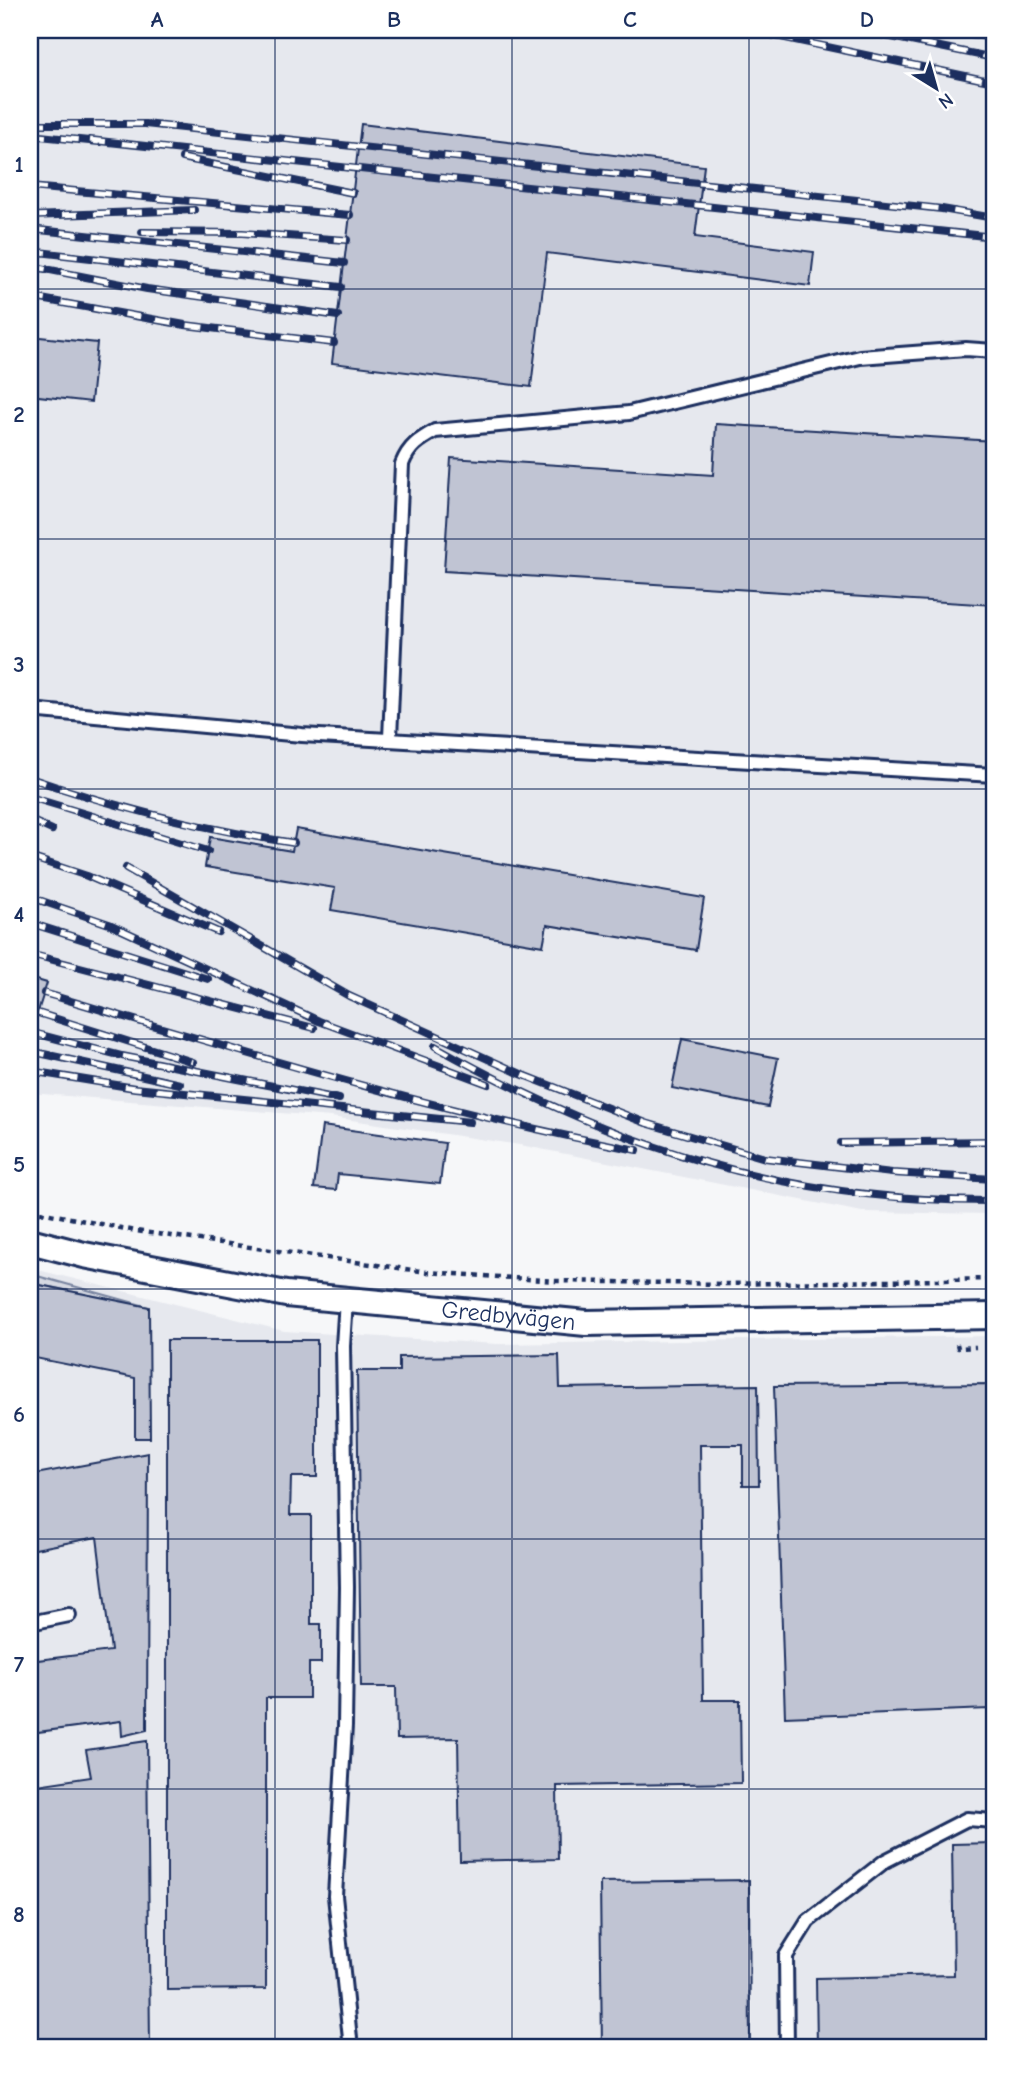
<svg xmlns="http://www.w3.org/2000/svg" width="1024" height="2078" font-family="'Comic Neue',sans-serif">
<rect width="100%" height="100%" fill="#f6f7f9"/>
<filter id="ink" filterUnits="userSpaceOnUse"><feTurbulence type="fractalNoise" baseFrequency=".0143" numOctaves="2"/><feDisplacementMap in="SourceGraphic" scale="14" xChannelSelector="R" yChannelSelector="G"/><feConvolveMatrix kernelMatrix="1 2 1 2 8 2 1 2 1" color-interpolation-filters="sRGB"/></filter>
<g filter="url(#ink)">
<g fill="#e6e8ee">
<path d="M30 30H937L994 42V1214L862 1212 520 1145 331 1117 30 1093Z"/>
<path d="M30 1268 284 1331 497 1344 994 1336V2048H30Z"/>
</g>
<g fill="#d6d9e2" stroke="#7884a0" stroke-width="2">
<path d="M937 30H994V42Z"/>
<path d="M30 1274 149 1307 30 1283Z"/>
</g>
<g fill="#c0c4d3" stroke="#1b2f5e" stroke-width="2">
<path d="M361 124 704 166 695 237 814 252 810 286 547 253 531 387 332 363Z"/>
<path d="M30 336 97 343 91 402 30 395Z"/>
<path d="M716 424 994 441V605L444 571 451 458 713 475Z"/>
<path d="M296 829 704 898 696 950 547 925 543 946 331 910 335 888 205 867 210 837 292 851Z"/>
<path d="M30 978 47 983 33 1027 30 1026Z"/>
<path d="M682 1039 778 1058 768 1107 672 1088Z"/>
<path d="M322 1126 445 1143 440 1184 338 1174 336 1190 314 1188Z"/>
<path d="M30 1283 149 1307 150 1438H135V1378L30 1357Z"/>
<path d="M167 1340H317V1477H291L290 1515H311V1624H321V1663H309V1698H266V1989L167 1990Z"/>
<path d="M559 1355 560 1388 758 1385 759 1485H743V1445H700L703 1700H740L741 1783 557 1786 558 1859 460 1861 458 1738 397 1739 396 1687H361L357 1371H399V1357Z"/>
<path d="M994 1384V1786H991L989 1709 785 1717 774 1386Z"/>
<path d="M148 1453 147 1730 122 1736 121 1721 30 1733V1661L111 1651 97 1537 30 1550V1475Z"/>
<path d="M147 1741 150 2048H30V1786L91 1777 86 1750Z"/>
<path d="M994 1843V2048H817L816 1978 954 1975 952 1844Z"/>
<path d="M749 1880 750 2048H602L600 1882Z"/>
</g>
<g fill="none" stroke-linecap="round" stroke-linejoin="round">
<g stroke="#1b2f5e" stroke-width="18">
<g id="lane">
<path d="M30 710 302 735 994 775"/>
<path d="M390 738 402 464C409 446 419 440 435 431L629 413 860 357 966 349 994 351"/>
<path d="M346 1300 343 1346 347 1587 345 1726 335 1896 351 2048"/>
<path d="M30 1623 69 1615"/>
<path d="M787 2048 786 1956 808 1921 885 1861 967 1819 994 1821"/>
</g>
</g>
<g stroke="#1b2f5e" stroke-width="30">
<g id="street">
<path id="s1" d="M30 1241 84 1255 286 1294 586 1323 994 1316"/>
</g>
</g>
<g stroke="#1b2f5e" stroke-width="4.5" stroke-dasharray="5 5" stroke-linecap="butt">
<path d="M30 1210 136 1231 427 1272 556 1281 723 1284 994 1279"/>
<path d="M957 1344 958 1348 976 1347"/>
</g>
<use href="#lane" stroke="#fff" stroke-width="12"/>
<use href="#street" stroke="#fff" stroke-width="24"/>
<g stroke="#1b2f5e" stroke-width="8">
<g id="rail">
<path d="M747 30 994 82"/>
<path d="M857 30 994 58"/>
<path d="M30 124H145L942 209 994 218"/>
<path d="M30 135 99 142"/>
<path d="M90 140 994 237"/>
<path d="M182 158 353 193"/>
<path d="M30 187 350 215"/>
<path d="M30 216 194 210"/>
<path d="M30 229 344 263"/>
<path d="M142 232 242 233 347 240"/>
<path d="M30 251 341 287"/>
<path d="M30 266 147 289 338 316"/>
<path d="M30 297 185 325 334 343"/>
<path d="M30 778C117 808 203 829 294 843"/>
<path d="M30 797 208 851"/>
<path d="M30 820 52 830"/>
<path d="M30 857 87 876 218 932"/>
<path d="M126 868 349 996 521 1074 646 1123 765 1158 892 1173 994 1179"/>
<path d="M30 897 109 924 319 1021 488 1084"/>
<path d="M30 923 208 979"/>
<path d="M30 954 314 1028"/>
<path d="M44 993C240 1051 436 1112 637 1150"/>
<path d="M38 1013 193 1062"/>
<path d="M30 1032 122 1056 339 1099"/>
<path d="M435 1046C616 1148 786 1202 994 1201"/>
<path d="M30 1051 180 1084"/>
<path d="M30 1071 135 1088 470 1122"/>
<path d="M841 1143 994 1141"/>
</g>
</g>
<use href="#rail" stroke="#fff" stroke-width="5" stroke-dasharray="16" stroke-linecap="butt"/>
</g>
</g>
<path fill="none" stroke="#1b2f5e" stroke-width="2" stroke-opacity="0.55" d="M275 30V2048M512 30V2048M749 30V2048M30 289H994M30 539H994M30 789H994M30 1039H994M30 1289H994M30 1539H994M30 1789H994"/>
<g text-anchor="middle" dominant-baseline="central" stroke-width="5" stroke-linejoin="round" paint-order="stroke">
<g font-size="24" fill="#1b2f5e" stroke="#fff">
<text stroke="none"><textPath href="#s1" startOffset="485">Gredbyvägen</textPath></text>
</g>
</g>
<rect width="1024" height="2078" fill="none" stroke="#fff" stroke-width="77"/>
<g transform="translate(936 88) rotate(143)" stroke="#ffffff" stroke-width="5" paint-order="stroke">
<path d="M0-5L12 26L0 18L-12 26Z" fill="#1b2f5e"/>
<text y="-10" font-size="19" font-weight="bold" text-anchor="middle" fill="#1b2f5e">N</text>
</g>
<rect x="38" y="38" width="948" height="2001" fill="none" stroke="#1b2f5e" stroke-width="2.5"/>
<g font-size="23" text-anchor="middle" font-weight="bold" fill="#1b2f5e">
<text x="157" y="27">A</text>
<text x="394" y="27">B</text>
<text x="630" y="27">C</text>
<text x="867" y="27">D</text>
<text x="19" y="172">1</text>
<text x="19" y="422">2</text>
<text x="19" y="672">3</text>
<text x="19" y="922">4</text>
<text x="19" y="1172">5</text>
<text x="19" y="1422">6</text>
<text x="19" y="1672">7</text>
<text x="19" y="1922">8</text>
</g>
</svg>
